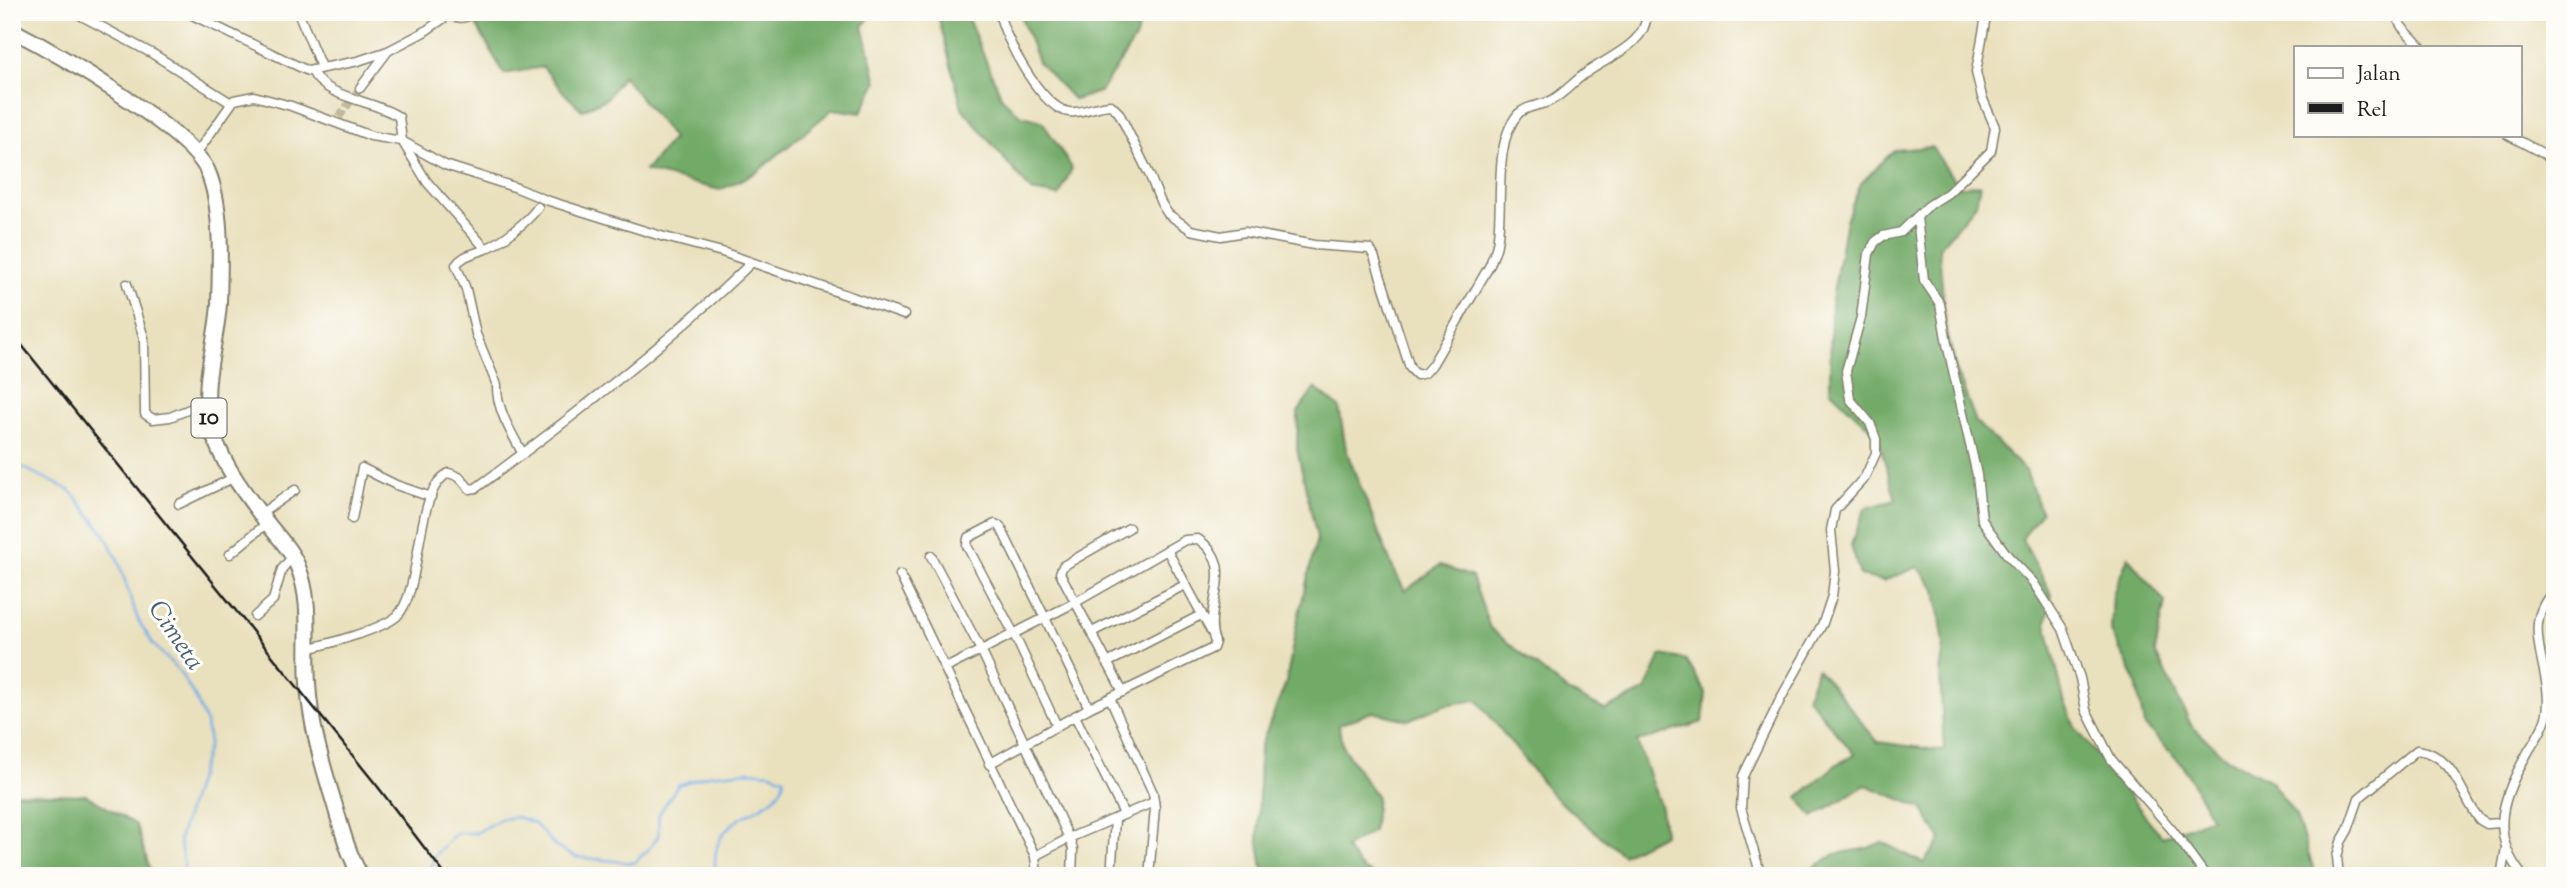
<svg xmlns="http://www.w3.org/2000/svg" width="2567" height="888" font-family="'Sorts Mill Goudy',serif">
<rect width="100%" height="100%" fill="#fdfcf7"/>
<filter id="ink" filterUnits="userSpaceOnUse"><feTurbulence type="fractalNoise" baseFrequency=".0143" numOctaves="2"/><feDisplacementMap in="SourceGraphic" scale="14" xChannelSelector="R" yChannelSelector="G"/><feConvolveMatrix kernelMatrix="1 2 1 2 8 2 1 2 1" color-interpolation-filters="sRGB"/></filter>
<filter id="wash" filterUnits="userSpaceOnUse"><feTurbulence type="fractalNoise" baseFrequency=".00686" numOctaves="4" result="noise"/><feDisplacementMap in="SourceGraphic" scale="28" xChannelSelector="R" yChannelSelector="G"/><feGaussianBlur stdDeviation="1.57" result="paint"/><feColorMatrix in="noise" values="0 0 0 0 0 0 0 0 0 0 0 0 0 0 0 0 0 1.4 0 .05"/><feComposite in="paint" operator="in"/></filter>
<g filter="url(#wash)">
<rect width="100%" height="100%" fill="#e9e0bd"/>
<g fill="#72aa68" stroke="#476342" stroke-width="2">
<path d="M491 12H874L863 26 877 82 861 113 833 109 757 172 720 190 645 171 673 138 623 76 606 99 582 110 565 94 543 67 504 74 475 23Z"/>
<path d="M937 12H965L1002 98 1020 115 1042 121 1072 168 1059 196 1031 191 962 108Z"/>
<path d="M1019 12H1144L1135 39 1100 92 1074 100 1038 62Z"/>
<path d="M1932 147 1958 186 1980 185 1976 204 1939 248 1945 323 1956 369 1976 422 2026 471 2041 512 2022 539 2052 595 2046 622 2064 700 2075 727 2162 837 2211 818 2183 765 2144 725 2136 682 2111 631 2113 594 2128 557 2165 602 2155 652 2191 725 2227 759 2271 781 2296 816 2316 876H1812L1811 869 1836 854 1868 848 1882 842 1923 863 1941 840 1922 808 1866 785 1813 817 1798 797 1837 764 1855 755 1807 697 1817 669C1840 692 1857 718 1878 742L1944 751 1940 673 1944 645 1936 589 1918 567 1883 581 1860 576 1851 545 1865 508 1896 500 1877 435 1830 390 1831 305 1846 220 1861 183 1894 150Z"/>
<path d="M1315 388 1339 407 1346 450 1392 566 1405 591 1440 565 1472 577 1490 628 1567 691 1605 710 1646 690 1661 655 1686 660 1706 693 1703 722 1637 742 1661 808 1664 834 1623 855 1553 796 1477 700 1444 705 1408 720 1372 712 1338 725 1344 749 1377 797 1373 831 1345 848 1363 870 1378 876H1264L1258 836 1260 747 1286 683 1297 622 1317 538 1297 449 1298 412Z"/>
<path d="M12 793 86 795 136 825 151 873 155 876H12Z"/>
</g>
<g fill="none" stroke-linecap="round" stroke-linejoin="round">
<g stroke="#75aee5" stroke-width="2.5">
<path d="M12 459 14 463 71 491 104 533 118 560 138 620 153 644 179 671 195 697 206 723 209 743 179 839 186 876"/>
<path d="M429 876 435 855 456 833H476L500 819 517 817 534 823 556 847 575 857 634 863 647 851 658 837 659 814 678 785 708 775 749 771 771 773 784 778C781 819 705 805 716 876"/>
</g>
</g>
</g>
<g filter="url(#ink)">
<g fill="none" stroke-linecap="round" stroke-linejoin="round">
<path stroke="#c0b99d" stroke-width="8" stroke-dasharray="8 4" stroke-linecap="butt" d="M339 117 360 88"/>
<g stroke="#827e6c" stroke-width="11">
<g id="minor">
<path d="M74 12 153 54 231 103"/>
<path d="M186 12 308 71 358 61 388 51 424 32 453 12"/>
<path d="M298 12 321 67"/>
<path d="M999 12C1004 38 1041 108 1069 112 1082 114 1097 105 1111 105L1119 113 1150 176 1161 203 1168 214 1191 230 1221 236 1245 232 1314 245 1370 249 1374 256 1410 368 1417 375 1425 373 1432 365 1490 265C1492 258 1496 251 1497 244 1504 208 1492 144 1518 114 1527 105 1542 106 1552 100 1565 93 1574 81 1586 73 1606 58 1650 43 1646 12"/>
<path d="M2393 12 2402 27 2421 47"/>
<path d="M449 15C460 19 466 19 475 12"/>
<path d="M312 71C325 99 375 100 399 117L402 141 427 182 486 249"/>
<path d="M360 88 388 51"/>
<path d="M2508 135 2546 155 2555 165"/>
<path d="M196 154 234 100 254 96 291 106 371 136 402 141 445 165 517 188 546 200 661 236 722 252 904 315"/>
<path d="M1917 217 1924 280 1940 304 1947 344 1977 475 1982 520 2008 556 2033 582 2063 629 2080 678 2086 710 2111 759 2173 831 2206 876"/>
<path d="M127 284 144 338 145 414 153 419 170 417 207 402"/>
<path d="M523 454C512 434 496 409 497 385L476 334 466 289 456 265C464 254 473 255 485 249 500 243 529 221 538 207"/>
<path d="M179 504 235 477"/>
<path d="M260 514 295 490"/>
<path d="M352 519 362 468 396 485 431 497"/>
<path d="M1167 550 1211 631"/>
<path d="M230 554 267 523"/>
<path d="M931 556 981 650 1069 838 1073 849 1072 876"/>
<path d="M900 575 1035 856 1037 876"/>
<path d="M255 616 273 600 282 569 293 556"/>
<path d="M1092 632 1185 585"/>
<path d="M307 649C328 644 383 629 397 616 424 590 413 490 449 473L459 477 470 489 476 488C571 419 665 346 750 264"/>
<path d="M1107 663 1201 615"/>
<path d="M946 668 1076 602 1185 540 1198 539C1240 568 1201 606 1215 642L1213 648 1089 708 989 764"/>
<path d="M1123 692 1060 573 1063 566 1129 528"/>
<path d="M1110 698 1153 793 1155 808 1149 876"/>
<path d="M1075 716 1124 814"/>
<path d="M1057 726 1014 634 967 546 968 538 995 524 1000 526 1089 708"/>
<path d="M1035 856 1069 838 1154 802"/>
<path d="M1111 876 1115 819"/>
<path d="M1761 876 1741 808 1743 776 1781 698 1823 623 1832 596 1835 571 1831 530 1835 510 1865 477 1876 453V439L1870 423 1850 399 1846 371 1861 317 1869 254 1875 242 1883 236 1901 232 1928 206 1948 193 1991 151 1995 127 1982 97 1976 72 1985 22V12"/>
<path d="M2339 876 2337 857 2341 842 2348 830 2359 798 2417 750C2456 755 2460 795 2480 820L2487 824 2500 823"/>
<path d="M2501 876 2506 848"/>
<path d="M2523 876C2487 833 2504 795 2528 752 2535 740 2545 727 2547 713 2554 669 2517 627 2555 590"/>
</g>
</g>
<g stroke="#827e6c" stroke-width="18">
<path id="trunk" d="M12 30C55 52 191 131 208 172 223 208 220 264 219 303 217 341 202 380 209 418 216 457 245 494 268 524 279 538 292 551 298 567 313 603 305 644 308 683 310 725 323 766 335 806 342 830 348 854 361 876"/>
</g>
<use href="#minor" stroke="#fff" stroke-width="8"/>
<use href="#trunk" stroke="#fff" stroke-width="14"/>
<path stroke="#1c1c1c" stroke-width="2.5" d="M12 333 378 787 446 876"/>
</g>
</g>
<g text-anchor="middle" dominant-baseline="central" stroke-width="6" stroke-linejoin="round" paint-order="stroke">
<rect fill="#fdfcf7" stroke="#605f5e" stroke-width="2" x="191.5" y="398.5" width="35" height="39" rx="5"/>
<g font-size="23" font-weight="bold" fill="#1c1c1c">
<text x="209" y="418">10</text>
</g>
<g font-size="26" font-style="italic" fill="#445e76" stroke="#fdfcf7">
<text transform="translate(175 636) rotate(56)">Cimeta</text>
</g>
</g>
<rect width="2567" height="888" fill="none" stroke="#fdfcf7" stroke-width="42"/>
<rect x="2294" y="46" width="228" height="91" fill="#fdfcf7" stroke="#a3a29f" stroke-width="2"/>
<rect x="2308" y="68" width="35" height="10" fill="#ffffff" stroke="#a3a29f" stroke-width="2"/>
<text x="2357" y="80" font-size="21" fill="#1c1c1c">Jalan</text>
<rect x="2308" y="103" width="35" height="10" fill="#1c1c1c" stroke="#a3a29f" stroke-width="2"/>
<text x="2357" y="116" font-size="21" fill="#1c1c1c">Rel</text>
</svg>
